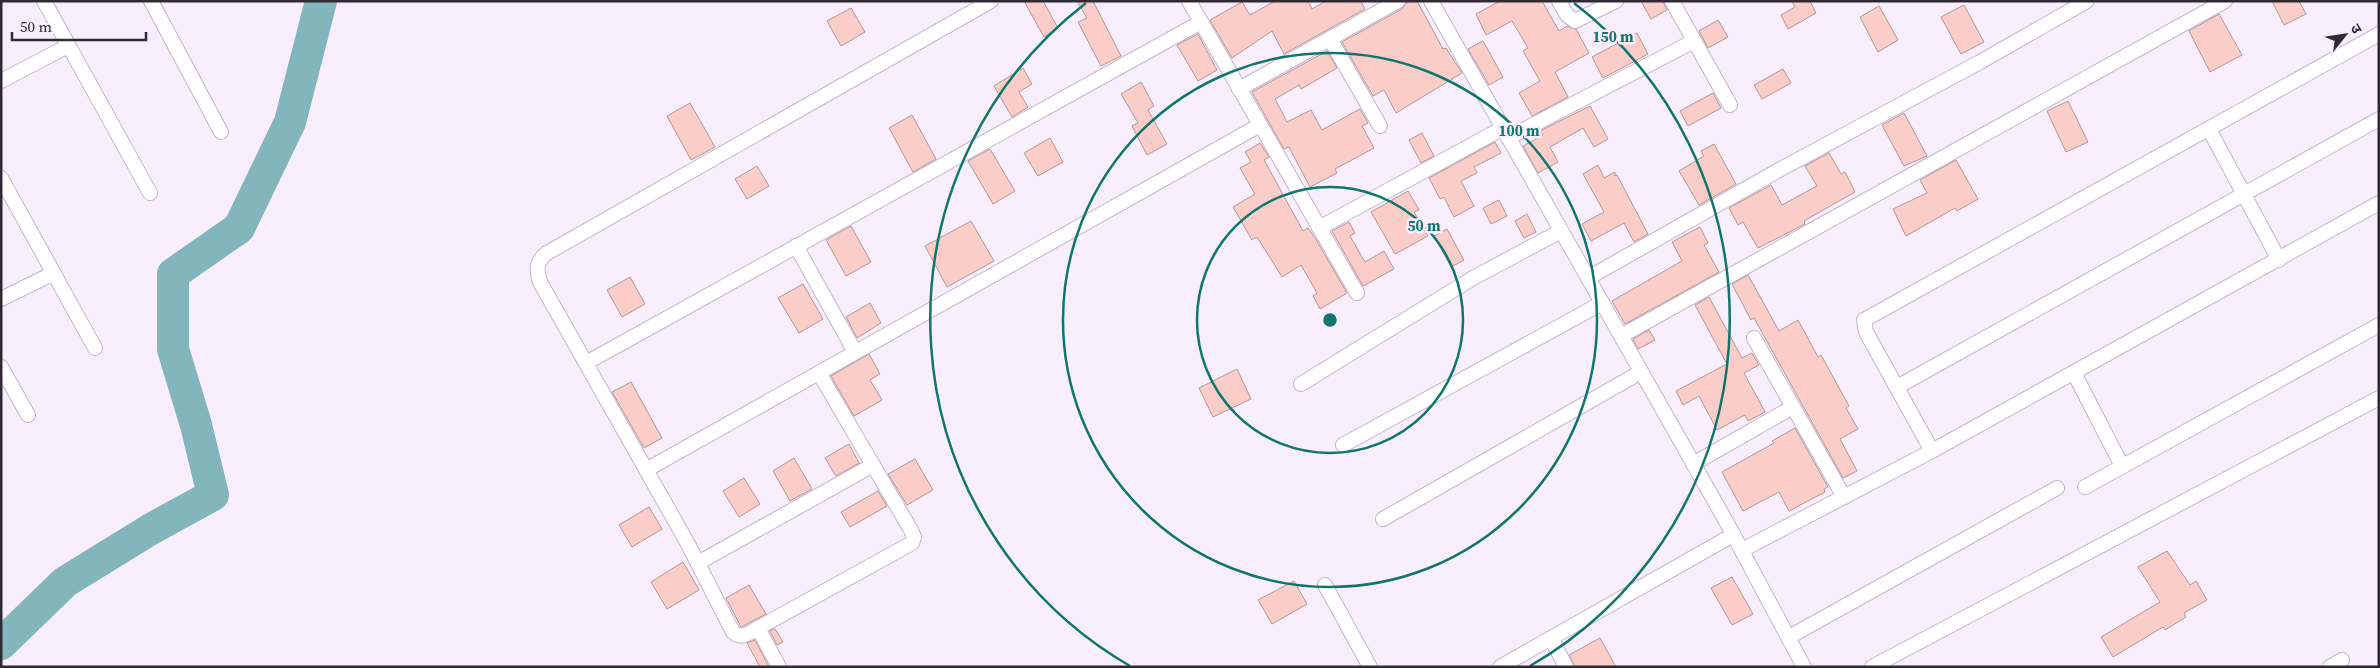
<svg xmlns="http://www.w3.org/2000/svg" width="2380" height="668" font-family="'Source Serif 4','Noto Sans Devanagari',serif">
<rect width="100%" height="100%" fill="#f8eefd"/>
<g fill="none" stroke-linecap="round" stroke-linejoin="round">
<path stroke="#83b5bc" stroke-width="32" d="M1 644 65 582 151 529 213 495 196 425 173 349V274L239 228 290 122 321 1"/>
</g>
<g fill="#fbcdc8" stroke="#b59693">
<path d="M1024 1H1043L1058 28 1044 37Z"/>
<path d="M1077 1H1093L1121 56 1101 66 1078 22 1087 18Z"/>
<path d="M1275 1H1308L1312 9 1326 1H1361L1365 9 1284 54 1272 31 1232 58 1210 20 1242 2 1250 15Z"/>
<path d="M1417 1 1443 49 1446 48 1462 73 1396 113 1384 90 1373 96 1342 42 1402 9 1407 2Z"/>
<path d="M1500 1H1542L1559 31 1567 26 1576 29 1589 53 1555 72 1568 97 1532 116 1519 93 1540 81 1523 51 1528 48 1512 21 1486 35 1476 14Z"/>
<path d="M1641 1H1663L1667 10 1651 19Z"/>
<path d="M1792 1H1810L1816 13 1788 29 1781 15 1795 7Z"/>
<path d="M2272 1H2299L2306 14 2284 25Z"/>
<path d="M1964 5 1984 42 1961 54 1941 17Z"/>
<path d="M1879 6 1898 40 1878 52 1860 17Z"/>
<path d="M851 8 865 32 841 46 827 21Z"/>
<path d="M2219 14 2242 55 2210 72 2189 31Z"/>
<path d="M1718 20 1728 37 1708 48 1699 31Z"/>
<path d="M1637 33 1648 54 1603 78 1592 57Z"/>
<path d="M1198 34 1217 70 1198 81 1177 45Z"/>
<path d="M1483 41 1503 77 1489 85 1468 49Z"/>
<path d="M1327 51 1337 68 1301 89 1299 85 1275 99 1287 122 1311 110 1322 130 1360 109 1368 123 1362 126 1374 148 1335 169 1337 173 1310 187 1289 147 1284 149 1252 92Z"/>
<path d="M1023 68 1032 84 1019 92 1028 107 1012 117 994 86Z"/>
<path d="M1783 69 1791 83 1762 99 1754 85Z"/>
<path d="M1141 82 1154 106 1148 110 1167 144 1147 155 1132 126 1138 123 1121 94Z"/>
<path d="M1713 93 1721 108 1688 126 1680 111Z"/>
<path d="M2068 101 2088 142 2066 152 2047 111Z"/>
<path d="M690 103 715 147 691 160 667 116Z"/>
<path d="M1590 106 1608 139 1594 147 1583 128 1550 147 1558 162 1538 173 1523 146 1543 135 1540 131Z"/>
<path d="M1904 113 1927 156 1904 166 1882 125Z"/>
<path d="M912 115 936 159 913 172 889 128Z"/>
<path d="M1422 133 1434 156 1421 163 1409 140Z"/>
<path d="M1050 138 1063 162 1038 176 1024 153Z"/>
<path d="M1495 142 1501 153 1474 167 1477 173 1461 181 1474 206 1454 217 1444 197 1440 199 1429 178Z"/>
<path d="M1260 143 1269 157 1264 160 1303 231 1308 228 1315 238 1347 293 1320 309 1313 296 1317 293 1301 265 1282 277 1257 237 1252 240 1233 207 1255 194 1240 168 1251 162 1245 152Z"/>
<path d="M1714 144 1736 184 1699 205 1679 171 1704 156 1701 151Z"/>
<path d="M990 149 1015 191 993 204 968 161Z"/>
<path d="M1829 153 1841 174 1845 172 1855 192 1804 221 1805 224 1758 248 1743 222 1738 225 1729 208 1771 185 1782 205 1817 186 1805 166Z"/>
<path d="M1956 160 1978 199 1957 211 1955 208 1906 236 1893 209 1927 193 1920 180Z"/>
<path d="M1598 165 1604 178 1615 172V176L1617 175 1648 234 1634 242 1624 223 1591 241 1582 224 1604 212 1583 174Z"/>
<path d="M757 166 769 186 747 199 735 179Z"/>
<path d="M1408 191 1419 210 1414 212 1428 236 1395 254 1371 212Z"/>
<path d="M1499 200 1507 216 1491 224 1483 208Z"/>
<path d="M1527 214 1536 232 1524 238 1515 221Z"/>
<path d="M971 221 994 261 947 287 925 246Z"/>
<path d="M1349 222 1355 233 1350 236 1365 262 1384 251 1394 269 1363 286 1332 231Z"/>
<path d="M851 226 871 262 846 276 826 240Z"/>
<path d="M1700 227 1708 243 1704 245 1719 272 1625 324 1612 301 1682 261 1672 242Z"/>
<path d="M1447 229 1464 260 1451 267 1434 236Z"/>
<path d="M1748 275 1779 331 1798 320 1818 357 1821 355 1849 406 1846 408 1858 429 1840 439 1857 471 1843 478 1754 318 1751 320 1732 284Z"/>
<path d="M630 277 645 304 622 317 607 290Z"/>
<path d="M803 284 823 319 799 333 778 298Z"/>
<path d="M1709 297 1742 358 1752 353 1759 365 1744 373 1765 412 1748 421 1745 415 1717 430 1699 396 1683 405 1676 391 1727 364 1695 305Z"/>
<path d="M870 303 881 323 857 338 846 317Z"/>
<path d="M1649 330 1655 340 1638 349 1633 339Z"/>
<path d="M869 354 880 374 870 380 882 400 854 416 831 376Z"/>
<path d="M1237 369 1251 399 1213 417 1199 388Z"/>
<path d="M631 382 662 438 644 448 612 392Z"/>
<path d="M1795 428 1828 487 1824 489 1825 492 1789 511 1779 492 1743 511 1722 472 1774 443 1772 441Z"/>
<path d="M849 444 859 463 836 476 825 458Z"/>
<path d="M794 458 812 489 790 501 773 471Z"/>
<path d="M915 459 933 490 907 505 888 474Z"/>
<path d="M744 478 760 504 739 517 723 491Z"/>
<path d="M878 491 887 506 850 527 841 512Z"/>
<path d="M649 507 662 529 632 547 619 525Z"/>
<path d="M2167 551 2190 585 2196 581 2207 600 2184 613 2186 617 2165 630 2163 627 2113 657 2101 637 2160 602 2138 567Z"/>
<path d="M683 562 699 590 667 609 651 582Z"/>
<path d="M1732 577 1753 614 1732 625 1711 588Z"/>
<path d="M1294 581 1307 604 1272 624 1258 600Z"/>
<path d="M749 585 766 614 741 627 726 598Z"/>
<path d="M775 629 783 642 777 645 770 631Z"/>
<path d="M1600 638 1616 667H1575L1569 655Z"/>
<path d="M755 640 769 667H760L747 643Z"/>
</g>
<g fill="none" stroke-linecap="round" stroke-linejoin="round">
<g stroke="#c4b5cd" stroke-width="16">
<g id="street">
<path d="M44 1 150 193"/>
<path d="M151 1 221 132"/>
<path d="M1189 1 1357 293"/>
<path d="M1431 1 1727 523 1804 667"/>
<path d="M1559 1 1567 15 1575 21 1616 1"/>
<path d="M1672 1 1730 105"/>
<path d="M1330 39 1380 126"/>
<path d="M1 81 68 46"/>
<path d="M1239 89 1398 1"/>
<path d="M2209 129 2279 260"/>
<path d="M1508 138 1694 41"/>
<path d="M1 178 95 348"/>
<path d="M1319 228 1503 128"/>
<path d="M796 246 855 352"/>
<path d="M1588 278 1779 170 1980 62 2087 1"/>
<path d="M1 299 54 273"/>
<path d="M1621 336 2225 1"/>
<path d="M1754 338 1844 497"/>
<path d="M586 363 1201 22"/>
<path d="M1 367 28 415"/>
<path d="M2074 373 2122 466"/>
<path d="M1301 384 1473 278 1561 231"/>
<path d="M1897 387 2379 119"/>
<path d="M1343 445 1602 303"/>
<path d="M1932 451 1866 332 1864 320 2379 34"/>
<path d="M1693 464 1793 407"/>
<path d="M646 470 1260 125"/>
<path d="M2085 487 2379 325"/>
<path d="M1383 519 1641 372"/>
<path d="M1742 550 1932 451 2379 203"/>
<path d="M698 563 873 465"/>
<path d="M1325 585 1370 667"/>
<path d="M758 628 912 543 914 537 911 530 819 373"/>
<path d="M1789 637 2057 488"/>
<path d="M1551 638 1566 667"/>
<path d="M779 667 758 628C748 633 742 640 733 632L688 544 540 282C536 268 536 262 547 253L991 1"/>
<path d="M1500 667 1733 535"/>
<path d="M1872 667 2379 398"/>
<path d="M2330 667 2342 660"/>
</g>
</g>
<use href="#street" stroke="#fff" stroke-width="14"/>
</g>
<g fill="none" stroke="#0f766e" stroke-width="2.5">
<circle cx="1330" cy="320" r="133"/>
<circle cx="1330" cy="320" r="267"/>
<path d="M1130 666A400 400 0 0 1 1086 3M1574 3A400 400 0 0 1 1530 666"/>
</g>
<circle cx="1330" cy="320" r="8" fill="#0f766e" stroke="#f8eefd" stroke-width="2.5"/>
<g font-size="15" text-anchor="middle" font-weight="bold" fill="#0f766e" stroke="#f8eefd" stroke-width="5" stroke-linejoin="round" paint-order="stroke">
<text x="1613" y="42">150 m</text>
<text x="1519" y="136">100 m</text>
<text x="1424" y="231">50 m</text>
</g>
<rect width="2380" height="668" fill="none" stroke="#302a34" stroke-width="5"/>
<g transform="translate(2345 35) rotate(60)" stroke="#f8eefd" stroke-width="4" paint-order="stroke">
<path d="M0-4L9 19L0 12L-9 19Z" fill="#302a34"/>
<text y="-8" font-size="14" font-weight="bold" text-anchor="middle" fill="#302a34">उ</text>
</g>
<path d="M12 32v8h134v-8" fill="none" stroke="#302a34" stroke-width="2.5"/>
<text x="20" y="32" font-size="15" fill="#302a34" stroke="#f8eefd" stroke-width="4" paint-order="stroke">50 m</text>
</svg>
